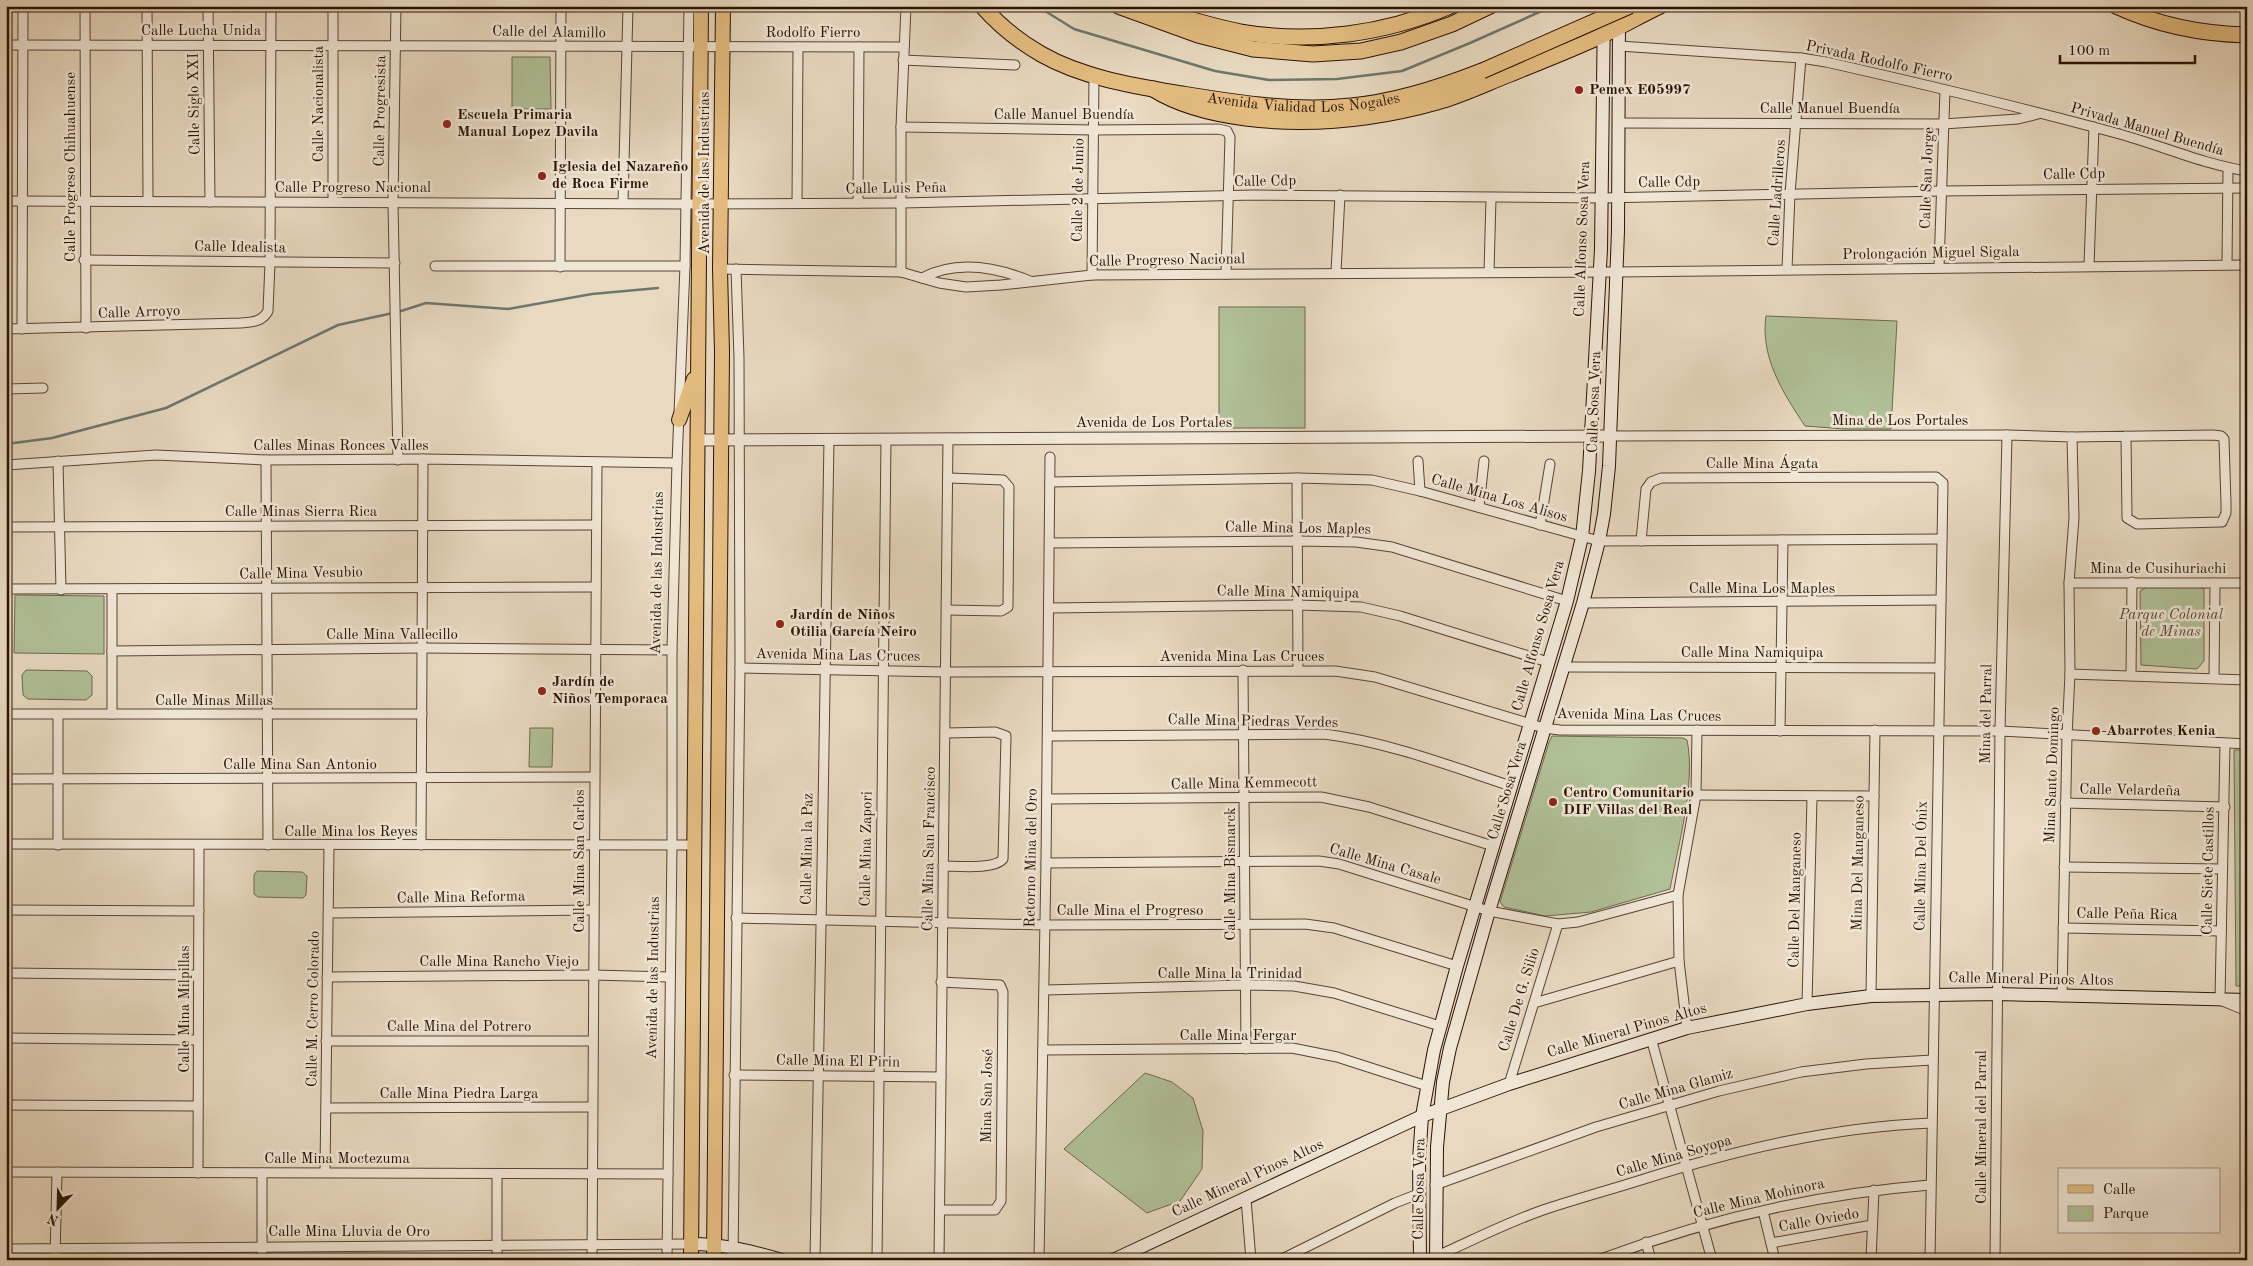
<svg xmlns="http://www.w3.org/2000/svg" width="2253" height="1266" font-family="'Old Standard TT',serif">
<rect width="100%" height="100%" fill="#e8d9c0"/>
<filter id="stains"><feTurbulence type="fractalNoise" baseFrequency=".004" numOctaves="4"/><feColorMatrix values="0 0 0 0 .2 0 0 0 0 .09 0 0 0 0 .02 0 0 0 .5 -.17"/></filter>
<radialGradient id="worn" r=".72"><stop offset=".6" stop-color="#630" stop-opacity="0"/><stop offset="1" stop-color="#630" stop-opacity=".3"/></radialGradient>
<g fill="#b0c097" stroke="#6d6a4d">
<path d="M512 57H550L551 109H512Z"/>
<rect x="1219" y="307" width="86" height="121"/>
<path d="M1766 316 1897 321 1891 429H1844L1805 426C1783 393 1760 357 1766 316Z"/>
<path d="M2147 587H2198L2204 589V661L2197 669 2141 665 2140 591Z"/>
<path d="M15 595 104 596V654L14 653Z"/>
<path d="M26 670 87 671 92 676V695L86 700 28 699 23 695 22 675Z"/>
<path d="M530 728H553L552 767H529Z"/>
<path d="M1552 736 1683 738 1687 740C1696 782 1678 846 1670 889L1591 912 1545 916 1504 907 1500 902 1549 742Z"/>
<path d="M2234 750H2247V986H2236Z"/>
<path d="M257 871 302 872 307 876 306 895 303 898 258 897 254 894V875Z"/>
<path d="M1145 1073 1172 1082 1193 1098 1203 1131 1202 1169 1180 1201 1147 1213 1064 1149Z"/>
</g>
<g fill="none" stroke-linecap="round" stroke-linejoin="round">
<g stroke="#6c7770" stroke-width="2.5">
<path d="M1037 6 1074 29 1215 71 1269 80 1337 79 1402 71 1470 43 1553 6"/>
<path d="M398 312 426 303 508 309 592 294 658 288"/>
<path d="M6 444 52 438 166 408 338 325 393 313"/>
</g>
<g stroke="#5a4432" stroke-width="11">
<g id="minor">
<path d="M85 6 86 328"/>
<path d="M147 6 148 201"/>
<path d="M208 6 210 202"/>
<path d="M333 6V202"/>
<path d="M396 6 393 203 398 460"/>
<path d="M6 45 904 47"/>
<path d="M1619 46 1801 58 1826 62C1923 84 2020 107 2116 133 2160 145 2202 164 2247 171"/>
<path d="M903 60 1015 65"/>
<path d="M1619 123 1943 124 2018 119 2038 114"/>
<path d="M901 127 1094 130 1218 129 1227 131 1230 137 1226 274"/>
<path d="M6 201 686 204 902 203 1254 195 1602 198 1942 191 2247 188"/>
<path d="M623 203 628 6"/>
<path d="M797 203 798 47"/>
<path d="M858 203 859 47"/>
<path d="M84 260 395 263"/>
<path d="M2227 265 2228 168"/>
<path d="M435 266H685"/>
<path d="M2089 266 2094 127"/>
<path d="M560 267 561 6"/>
<path d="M1939 267 1945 90"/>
<path d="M720 269 901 272 939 283 966 287 1001 285 1092 275 1616 272 2247 265"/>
<path d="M1787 269 1790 194 1801 58"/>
<path d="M901 272V127L906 6"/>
<path d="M1336 272 1340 195"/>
<path d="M1489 272 1491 198"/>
<path d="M1092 275 1094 75"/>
<path d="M922 278C956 260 996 267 1030 281"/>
<path d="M6 329 241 323C252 322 262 322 268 311L270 263 271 6"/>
<path d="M22 329 23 6"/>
<path d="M6 389 43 388"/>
<path d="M1610 436 2007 435 2072 437 2074 518 2069 583 2070 674 2067 736 2062 997"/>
<path d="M2072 437 2213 435 2221 436 2224 439 2226 504V513L2222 522 2137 524 2127 518 2126 436"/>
<path d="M266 460 268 845"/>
<path d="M58 461 61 590"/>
<path d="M1418 461 1420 491"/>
<path d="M6 465 156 455 266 460 423 459 677 463"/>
<path d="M1297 478 1298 670"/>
<path d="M1050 482 1297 478 1372 480 1420 491 1599 541 1942 539"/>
<path d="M1479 507 1484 461"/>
<path d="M1540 525 1550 464"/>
<path d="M6 527 596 525"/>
<path d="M1641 541 1646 489 1651 482 1661 478 1936 477 1943 483 1930 1260"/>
<path d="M1050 543 1297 541 1356 542 1392 547 1567 601"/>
<path d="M2069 583H2247"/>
<path d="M6 589 596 587"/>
<path d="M1583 603 1941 600"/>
<path d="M1049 608 1297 605 1361 607 1400 616 1548 662"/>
<path d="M947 610 1001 611 1008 607 1009 487 1003 480 949 478"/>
<path d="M112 651 422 648 672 650"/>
<path d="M1564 667 1940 668"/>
<path d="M740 668 947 672 1335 671 1375 677 1544 728 1560 730 2000 731 2247 744"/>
<path d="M1243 670 1246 1049"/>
<path d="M2070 674 2247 680"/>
<path d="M2131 675 2132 582"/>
<path d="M2214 678 2215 583"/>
<path d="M6 714H422"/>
<path d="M112 714V590"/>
<path d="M58 715V845"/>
<path d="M1780 731 1783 540"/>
<path d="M1048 736 1324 734C1388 742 1450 766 1511 786"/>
<path d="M2225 744 2220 1000 2247 1011"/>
<path d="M6 779 594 777"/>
<path d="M1696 795 1874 796"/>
<path d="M1047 799 1321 797 1369 807 1493 846"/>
<path d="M2065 803 2225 807"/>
<path d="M6 844 695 845"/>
<path d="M421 845 423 459"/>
<path d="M1046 863 1319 861 1339 864 1489 911 1558 924 1578 922 1678 895"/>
<path d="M943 866C957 866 994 870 1003 859L1006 736 995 732 946 733"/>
<path d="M2064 867 2222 869"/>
<path d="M6 910 199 911"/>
<path d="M329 913 593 910"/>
<path d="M736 918 1044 925 1305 924 1334 928 1457 966"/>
<path d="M2063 928 2221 931"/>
<path d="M6 973 198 975"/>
<path d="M327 977 593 975 670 977"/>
<path d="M1045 990 1245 985 1294 986 1334 993 1440 1026"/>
<path d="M1871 996 1875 730"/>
<path d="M1534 1003 1679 961"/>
<path d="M1807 1004 1812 797"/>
<path d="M1687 1028 1679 961 1678 895 1696 795 1697 730"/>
<path d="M6 1038 198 1040"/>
<path d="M1651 1038 1712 1260"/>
<path d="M326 1041H592"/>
<path d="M1043 1050 1292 1048 1337 1057 1427 1086"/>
<path d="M734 1075 941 1077"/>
<path d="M1509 1084 1558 924"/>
<path d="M6 1105 198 1106"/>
<path d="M327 1108 592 1107"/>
<path d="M6 1172 668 1174"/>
<path d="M325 1172 329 846"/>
<path d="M198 1173 199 846"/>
<path d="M262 1173V1260"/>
<path d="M1435 1185 1596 1127 1719 1091 1801 1072 1866 1064 1932 1060"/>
<path d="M1246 1199 1251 1260"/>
<path d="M940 1210H995L1001 1201 1003 992 1000 985 941 982"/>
<path d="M1763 1211 1775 1260"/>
<path d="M1646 1242 1651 1260"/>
<path d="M1771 1243 1872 1225"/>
<path d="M6 1249 691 1244"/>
<path d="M1435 1257C1471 1241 1506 1223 1543 1210 1576 1199 1609 1190 1641 1180 1736 1150 1832 1127 1931 1123"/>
<path d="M55 1260 57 1172"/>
<path d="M497 1260V1174"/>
<path d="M592 1260 597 463"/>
<path d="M667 1260 672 845V650L677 463 685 266 689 6"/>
<path d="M733 1260 740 668 739 358 736 269"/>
<path d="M815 1260C822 986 823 713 829 439"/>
<path d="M877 1260 886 439"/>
<path d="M939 1260 948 439"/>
<path d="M1039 1260 1046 863 1050 457"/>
<path d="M1280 1260 1395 1203 1418 1194"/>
<path d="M1598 1260C1705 1220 1816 1194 1930 1185"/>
<path d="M1871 1260 1874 1190"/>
<path d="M1995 1260 2000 731 2007 435"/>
</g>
</g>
<g stroke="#5a4432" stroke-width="13">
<path id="tertiary" d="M698 440 1610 436"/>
</g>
<g stroke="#2a1303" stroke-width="14">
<g id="secondary">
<path d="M691 1244C723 1244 751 1251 782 1260"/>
<path d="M1113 1260 1422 1116 1509 1084 1687 1028 1807 1004 1871 996 1997 994 2247 1000"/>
<path d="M1420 1260 1419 1160 1422 1116 1434 1050 1457 966 1567 601 1582 537 1589 471 1601 249 1604 6"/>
<path d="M1436 1260 1437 1147 1443 1082 1450 1048 1489 911 1583 603 1599 541 1604 514 1609 466 1618 231 1619 18"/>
</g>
</g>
<g stroke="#2a1303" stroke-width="16">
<g id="primary">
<path d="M679 420 694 379"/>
<path d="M691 1260 701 6"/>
<path d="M714 1260 722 352 720 269 723 6"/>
</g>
</g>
<g stroke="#2a1303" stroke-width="17">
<g id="trunk">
<path id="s1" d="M982 6C999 25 1018 41 1041 54 1083 78 1135 86 1182 94 1238 103 1293 112 1351 106 1396 102 1439 88 1482 71"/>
<path d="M1118 6 1198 35 1253 49 1313 54 1361 51 1401 42 1452 24 1490 6"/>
<path d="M1145 6C1177 15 1209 26 1241 32 1312 44 1385 34 1450 6"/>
<path d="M2116 6C2157 25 2202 34 2247 35"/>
<path d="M1153 89C1180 106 1214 114 1246 118 1309 126 1376 119 1437 102 1460 96 1483 85 1505 76 1537 63 1571 50 1603 35 1622 26 1641 15 1660 6"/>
</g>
</g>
<use href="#minor" stroke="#f0e6d6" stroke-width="9"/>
<use href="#tertiary" stroke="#f0e6d6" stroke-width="11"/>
<use href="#secondary" stroke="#f0e6d6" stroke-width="12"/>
<use href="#primary" stroke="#e4bc80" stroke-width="14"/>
<use href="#trunk" stroke="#e4bc80" stroke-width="15"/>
<g stroke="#2a1303" stroke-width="17" stroke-linecap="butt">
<path id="trunk-bridge" d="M1482 71 1630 6"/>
</g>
<use href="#trunk-bridge" stroke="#e4bc80" stroke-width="15"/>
</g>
<g fill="#8f2418" stroke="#f0e6d6" stroke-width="2">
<circle cx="1579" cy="90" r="5"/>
<circle cx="447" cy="124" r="5"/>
<circle cx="542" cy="176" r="5"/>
<circle cx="780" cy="624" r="5"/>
<circle cx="542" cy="691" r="5"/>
<circle cx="2096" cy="731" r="5"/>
<circle cx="1553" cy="802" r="5"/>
</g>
<g text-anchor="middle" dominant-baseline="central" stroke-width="5" stroke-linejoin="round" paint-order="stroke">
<g font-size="15" fill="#2a1303" stroke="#f0e6d6">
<text x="201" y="31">Calle Lucha Unida</text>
<text transform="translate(549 33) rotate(1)">Calle del Alamillo</text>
<text x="813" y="33">Rodolfo Fierro</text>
<text transform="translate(1879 62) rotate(12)">Privada Rodolfo Fierro</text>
<text stroke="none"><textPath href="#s1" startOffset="346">Avenida Vialidad Los Nogales</textPath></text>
<text transform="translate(195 104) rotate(-91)">Calle Siglo XXI</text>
<text transform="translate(319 104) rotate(-90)">Calle Nacionalista</text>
<text x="1830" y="109">Calle Manuel Buendía</text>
<text transform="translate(381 111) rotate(-89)">Calle Progresista</text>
<text x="1064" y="115">Calle Manuel Buendía</text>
<text transform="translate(2147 130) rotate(16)">Privada Manuel Buendía</text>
<text transform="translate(71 167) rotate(-90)">Calle Progreso Chihuahuense</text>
<text transform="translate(705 173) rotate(-90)">Avenida de las Industrias</text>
<text transform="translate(2074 175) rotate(-1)">Calle Cdp</text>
<text transform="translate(1928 178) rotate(-88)">Calle San Jorge</text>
<text transform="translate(1265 182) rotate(-1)">Calle Cdp</text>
<text transform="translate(1669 183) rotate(-1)">Calle Cdp</text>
<text x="353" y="188">Calle Progreso Nacional</text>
<text transform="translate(896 189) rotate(-1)">Calle Luis Peña</text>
<text transform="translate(1079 190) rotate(-89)">Calle 2 de Junio</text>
<text transform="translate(1778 193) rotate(-86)">Calle Ladrilleros</text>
<text transform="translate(1583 239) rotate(-88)">Calle Alfonso Sosa Vera</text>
<text transform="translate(240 248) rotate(1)">Calle Idealista</text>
<text transform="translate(1931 254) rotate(-1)">Prolongación Miguel Sigala</text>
<text transform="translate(1167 261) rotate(-1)">Calle Progreso Nacional</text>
<text transform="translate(139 313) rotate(-2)">Calle Arroyo</text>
<text transform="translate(1595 402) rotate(-88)">Calle Sosa Vera</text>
<text x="1900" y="421">Mina de Los Portales</text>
<text x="1154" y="423">Avenida de Los Portales</text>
<text x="341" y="446">Calles Minas Ronces Valles</text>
<text x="1762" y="464">Calle Mina Ágata</text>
<text transform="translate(1499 499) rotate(16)">Calle Mina Los Alisos</text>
<text x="301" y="512">Calle Minas Sierra Rica</text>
<text transform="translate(1298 529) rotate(1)">Calle Mina Los Maples</text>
<text x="2158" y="569">Mina de Cusihuriachi</text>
<text transform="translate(658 573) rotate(-89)">Avenida de las Industrias</text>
<text transform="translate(301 574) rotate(-1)">Calle Mina Vesubio</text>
<text x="1762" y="589">Calle Mina Los Maples</text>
<text transform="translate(1288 593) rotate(1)">Calle Mina Namiquipa</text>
<text x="392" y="635">Calle Mina Vallecillo</text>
<text transform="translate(1539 636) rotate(-74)">Calle Alfonso Sosa Vera</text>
<text x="1752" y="653">Calle Mina Namiquipa</text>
<text transform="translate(838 656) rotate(1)">Avenida Mina Las Cruces</text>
<text x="1242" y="657">Avenida Mina Las Cruces</text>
<text x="214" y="701">Calle Minas Millas</text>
<text transform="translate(1987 714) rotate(-89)">Mina del Parral</text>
<text transform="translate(1639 716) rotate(1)">Avenida Mina Las Cruces</text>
<text transform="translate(1253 722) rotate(1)">Calle Mina Piedras Verdes</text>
<text x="300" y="765">Calle Mina San Antonio</text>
<text transform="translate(2053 775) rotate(-88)">Mina Santo Domingo</text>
<text transform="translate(1244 784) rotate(-1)">Calle Mina Kemmecott</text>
<text transform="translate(1508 791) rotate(-73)">Calle Sosa Vera</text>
<text transform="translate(2130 791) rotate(1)">Calle Velardeña</text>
<text x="351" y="832">Calle Mina los Reyes</text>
<text transform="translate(808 849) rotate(-89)">Calle Mina la Paz</text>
<text transform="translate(867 849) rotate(-89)">Calle Mina Zapori</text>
<text transform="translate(930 849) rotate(-89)">Calle Mina San Francisco</text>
<text transform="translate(1032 858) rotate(-89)">Retorno Mina del Oro</text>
<text transform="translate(580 861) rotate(-90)">Calle Mina San Carlos</text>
<text transform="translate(1859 863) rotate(-89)">Mina Del Manganeso</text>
<text transform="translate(1385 865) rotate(16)">Calle Mina Casale</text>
<text transform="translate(1922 866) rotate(-89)">Calle Mina Del Ónix</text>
<text transform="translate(2209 871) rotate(-89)">Calle Siete Castillos</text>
<text transform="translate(1231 874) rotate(-90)">Calle Mina Bismarck</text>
<text transform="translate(461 898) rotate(-1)">Calle Mina Reforma</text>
<text transform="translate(1796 900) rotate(-89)">Calle Del Manganeso</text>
<text x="1130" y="911">Calle Mina el Progreso</text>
<text transform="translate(2127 915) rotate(1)">Calle Peña Rica</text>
<text x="499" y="962">Calle Mina Rancho Viejo</text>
<text x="1230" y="974">Calle Mina la Trinidad</text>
<text transform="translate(654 978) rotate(-89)">Avenida de las Industrias</text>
<text transform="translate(2031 980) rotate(1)">Calle Mineral Pinos Altos</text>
<text transform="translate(1520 1000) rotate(-73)">Calle De G. Silio</text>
<text transform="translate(185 1009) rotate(-90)">Calle Mina Milpillas</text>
<text transform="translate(314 1009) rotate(-89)">Calle M. Cerro Colorado</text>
<text x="459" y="1027">Calle Mina del Potrero</text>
<text transform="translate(1627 1031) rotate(-16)">Calle Mineral Pinos Altos</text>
<text x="1238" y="1036">Calle Mina Fergar</text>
<text transform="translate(838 1062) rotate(1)">Calle Mina El Pirin</text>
<text transform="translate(1676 1090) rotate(-16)">Calle Mina Glamiz</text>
<text x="459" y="1094">Calle Mina Piedra Larga</text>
<text transform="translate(988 1096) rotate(-89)">Mina San José</text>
<text transform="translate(1982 1127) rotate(-90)">Calle Mineral del Parral</text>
<text transform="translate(1674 1157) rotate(-16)">Calle Mina Soyopa</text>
<text x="337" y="1159">Calle Mina Moctezuma</text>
<text transform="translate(1248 1179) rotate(-25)">Calle Mineral Pinos Altos</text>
<text transform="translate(1420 1189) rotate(-89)">Calle Sosa Vera</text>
<text transform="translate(1759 1199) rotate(-13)">Calle Mina Mohinora</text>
<text transform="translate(1819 1221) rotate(-10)">Calle Oviedo</text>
<text x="349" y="1232">Calle Mina Lluvia de Oro</text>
</g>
<g font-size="15" font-weight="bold" fill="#2a1303" stroke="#f0e6d6" text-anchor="start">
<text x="1589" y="90">Pemex E05997</text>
<text x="457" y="115">Escuela Primaria<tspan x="457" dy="17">Manual Lopez Davila</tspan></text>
<text x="552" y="167">Iglesia del Nazareño<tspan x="552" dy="17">de Roca Firme</tspan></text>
<text x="790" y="615">Jardín de Niños<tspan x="790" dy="17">Otilia García Neiro</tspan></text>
<text x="552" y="682">Jardín de<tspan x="552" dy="17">Niños Temporaca</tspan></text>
<text x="2106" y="731">Abarrotes Kenia</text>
<text x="1563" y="793">Centro Comunitario<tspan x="1563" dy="17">DIF Villas del Real</tspan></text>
</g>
<g font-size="15" font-style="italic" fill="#52472f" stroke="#f0e6d6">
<text x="2171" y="615">Parque Colonial<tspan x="2171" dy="17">de Minas</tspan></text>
</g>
</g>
<rect width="2253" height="1266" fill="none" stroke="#e8d9c0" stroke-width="25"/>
<rect x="8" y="8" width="2238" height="1251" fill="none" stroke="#2a1303" stroke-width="2.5"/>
<rect x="12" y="12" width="2228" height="1241" fill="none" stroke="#2a1303"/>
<rect x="2058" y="1168" width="162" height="65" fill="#f0e6d6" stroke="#a19282"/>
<rect x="2068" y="1185" width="25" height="8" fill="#e4bc80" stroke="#a19282"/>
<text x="2103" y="1194" font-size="15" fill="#2a1303">Calle</text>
<rect x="2068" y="1206" width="25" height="15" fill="#b0c097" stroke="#a19282"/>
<text x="2103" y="1218" font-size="15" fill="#2a1303">Parque</text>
<g transform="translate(58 1208) rotate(203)" stroke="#f0e6d6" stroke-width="4" paint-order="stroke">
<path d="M0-4L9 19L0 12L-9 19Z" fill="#2a1303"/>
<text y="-8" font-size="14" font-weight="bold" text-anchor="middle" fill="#2a1303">N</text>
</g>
<path d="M2060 55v8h135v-8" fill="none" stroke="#2a1303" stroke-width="2.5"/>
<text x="2068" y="55" font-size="15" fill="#2a1303" stroke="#f0e6d6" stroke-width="4" paint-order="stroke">100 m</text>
<rect width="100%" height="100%" filter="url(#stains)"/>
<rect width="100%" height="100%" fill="url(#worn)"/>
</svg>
